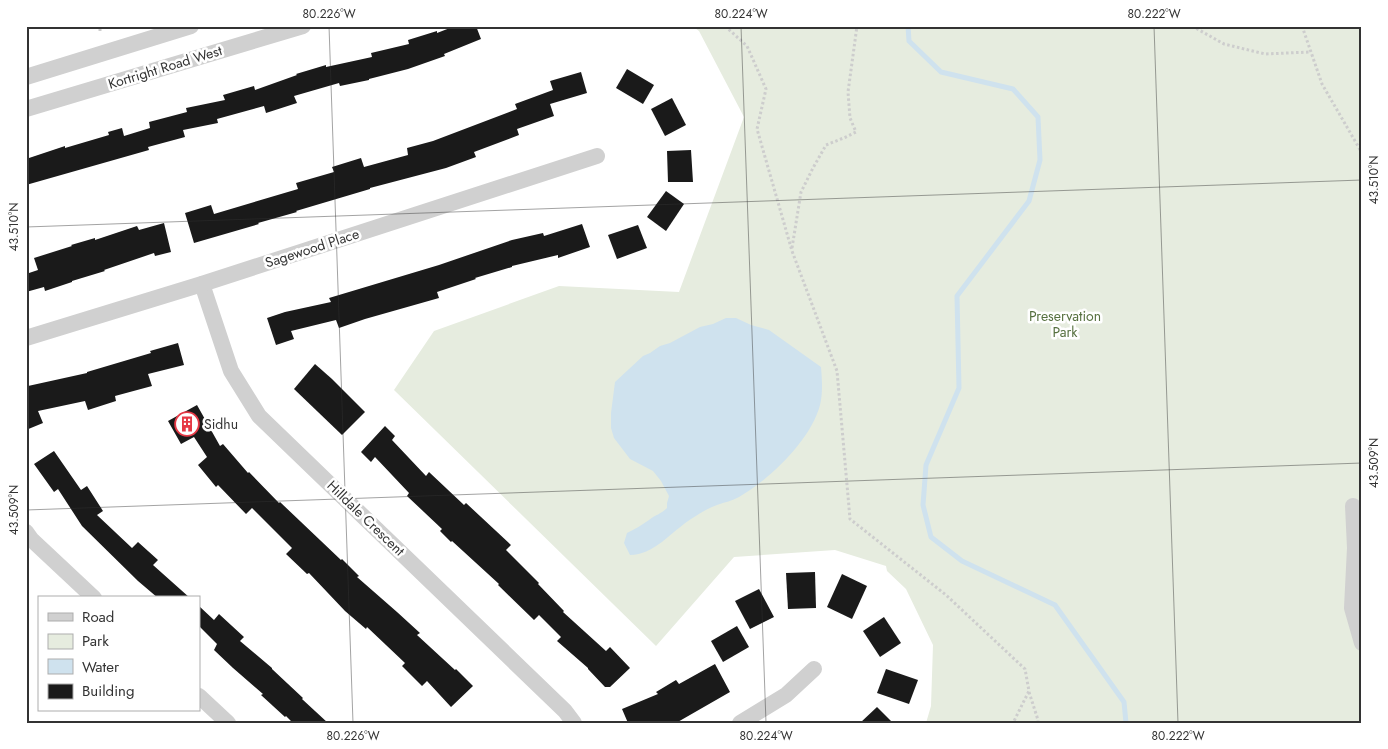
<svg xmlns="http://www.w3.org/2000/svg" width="1388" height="749" font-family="Jost,sans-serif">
<rect width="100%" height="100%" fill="#fff"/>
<path fill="#e6ecdf" d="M692 26H1362V723H926L931 706 933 645 906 589 887 571 886 566 835 550 734 557 656 646 394 390 434 331 559 286 679 292 744 117 699 31Z"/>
<path fill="#cfe2ee" d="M726 318H736L751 325 769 330 821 367C822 379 823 393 820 405 811 440 769 480 739 497 732 501 725 502 717 505 708 508 699 514 691 519 671 532 654 555 630 555L624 543 627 533C635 529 642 525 649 520 655 515 661 514 667 508V503L669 496 661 481 653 471 630 459 614 438 611 428V413L615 382 643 356 650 353 660 346 670 343 700 327 713 324Z"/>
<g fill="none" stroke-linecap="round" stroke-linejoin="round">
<path stroke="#cfe2ee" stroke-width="5" d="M908 26 909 41 941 72 1013 89 1038 117 1040 160 1029 201 957 296 959 388 926 465 923 505 931 537 962 561 1055 605 1124 702 1126 723"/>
</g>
<g fill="#1a1a1a">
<path d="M455 26H476L481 39 444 54 445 56 408 69 369 79V80L340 86 339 83 294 96 297 103 266 113 264 106 217 119 218 123 183 130 185 137 148 147 149 150 26 185V159L65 146V148L109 135 108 132 122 128 124 136 150 128 149 122 187 112 186 108 225 100 223 95 254 86 255 90 297 75 296 74 326 65V67L372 57 371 53 409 44 408 40 437 31V33Z"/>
<path d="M627 69 654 85 643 104 616 88Z"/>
<path d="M581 72 587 93 550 104 554 116 517 129 519 135 474 152 476 157 446 168 370 188V189L296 211 297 212 258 223 259 224 194 243 185 213 211 205 214 214 298 189 296 183 334 172 332 167 361 158 364 167 408 155 407 148 433 141 517 109 515 104 553 90 550 81Z"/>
<path d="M672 98 686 125 665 136 651 109Z"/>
<path d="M691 150 693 182H668L667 151Z"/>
<path d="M666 191 684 204 666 231 647 217Z"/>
<path d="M164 223 171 252 155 256 154 253 104 270 105 271 72 281V282L45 291 44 287 26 292V274L38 270 34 258 72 246 71 245 95 238V240L137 226 139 230Z"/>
<path d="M582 224 590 247 558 258V255L512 266V267L475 278 476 279 437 292 439 298 365 319 339 328 336 320 291 331 294 339 276 345 267 318 285 312 331 302 329 298 439 265 512 240 543 233 544 236Z"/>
<path d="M638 225 647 248 617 259 608 235Z"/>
<path d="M178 343 184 365 148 374 152 386 115 396 116 401 88 410 85 401 38 411 43 423 26 430V383L28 386 87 373V372L151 353 150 351Z"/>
<path d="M315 364 332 379 365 412 342 435 294 389Z"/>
<path d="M197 405 220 446 223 444 248 473 249 472 279 503 280 502 341 560 342 559 359 576 357 577 397 612 420 633 417 635 455 670 456 669 473 686 451 707 427 681 422 686 402 666 405 663 367 627 366 629 345 611 309 573 307 574 286 554 292 548 252 508 246 514 218 485 216 487 198 465 207 457 194 437 181 444 168 421Z"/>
<path d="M385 426 395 436 392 440 426 476 429 472 464 505 466 503 511 545 506 550 539 583 538 584 564 611 563 612 606 651 610 647 630 668 610 687H605L588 669V668L557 641 561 637 539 615 534 620 498 585 499 584 452 541 451 542 440 531 442 529 407 496 409 493 375 457 371 462 361 452Z"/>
<path d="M54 451 81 490 87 486 103 511 97 515 132 548 138 542 158 560 153 565 190 598H158L138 581 82 526 58 489 54 492 34 464Z"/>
<path d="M815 572 816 608 788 609 786 573Z"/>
<path d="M842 574 867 586 852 619 827 607Z"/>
<path d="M759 589 774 617 750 629 735 601Z"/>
<path d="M199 606 214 620 219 614 244 637 240 641 272 668V669L303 698 302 699 328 723H293L286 716 285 717 261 695 263 694 233 668 214 650 217 644 199 626Z"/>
<path d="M884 617 901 643 880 657 863 631Z"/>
<path d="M737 626 749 647 723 662 711 641Z"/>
<path d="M715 664 730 692 676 723H628L622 709 658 694 656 692 676 680 679 684Z"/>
<path d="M886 669 918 680 909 704 877 693Z"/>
<path d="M877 707 893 723H860Z"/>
</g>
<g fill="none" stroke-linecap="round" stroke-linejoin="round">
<g stroke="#cdcdcd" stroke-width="3" stroke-dasharray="2.5 2.5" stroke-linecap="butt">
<path d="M725 26 747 46 766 89 757 129 792 251 837 371 850 519 946 595 1025 669 1029 691 1013 723"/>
<path d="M1192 26 1224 44 1265 54 1310 52"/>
<path d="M1302 26 1322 84 1362 153"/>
<path d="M100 31V26"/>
<path d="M792 248 801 192 813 168 826 145 846 137 856 132 850 118 848 92 857 26"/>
<path d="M1029 692 1038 720V723"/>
</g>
<g stroke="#d0d0d0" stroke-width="16">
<path d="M26 77 191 26"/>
<path d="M26 109 303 26"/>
<path d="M202 284 231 371 259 416 565 711 574 723"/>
<path d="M26 338 202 284 597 156"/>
<path d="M1353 506 1355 548 1352 608 1362 643"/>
<path d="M26 532 31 539 94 598"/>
<path d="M199 696 228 723"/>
<path d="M740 723 786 695 814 669"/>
</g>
</g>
<path fill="none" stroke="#333" stroke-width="1" stroke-opacity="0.45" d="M329 26 353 723M741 26 766 723M1154 26 1178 723M26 227 1362 180M26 510 1362 463"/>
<defs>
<g id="building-ring" transform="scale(1.25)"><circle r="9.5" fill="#fff" stroke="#e63946" stroke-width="1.5"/><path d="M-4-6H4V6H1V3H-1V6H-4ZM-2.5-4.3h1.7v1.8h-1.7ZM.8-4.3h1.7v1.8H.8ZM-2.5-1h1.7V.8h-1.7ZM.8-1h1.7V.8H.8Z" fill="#e63946"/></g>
</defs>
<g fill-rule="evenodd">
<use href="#building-ring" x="187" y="424"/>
</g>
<g text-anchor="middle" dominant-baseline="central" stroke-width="5" stroke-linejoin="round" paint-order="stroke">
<g font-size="14" fill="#333" stroke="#fff">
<text transform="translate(165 67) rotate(-17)">Kortright Road West</text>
<text transform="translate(312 248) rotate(-18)">Sagewood Place</text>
<text transform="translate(366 518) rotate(44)">Hilldale Crescent</text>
</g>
<g font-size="14" fill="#56703f" stroke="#fff">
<text x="1065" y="316">Preservation<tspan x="1065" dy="16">Park</tspan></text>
</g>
<g font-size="14" fill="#333" stroke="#fff" text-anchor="start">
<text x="204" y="424">Sidhu</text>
</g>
</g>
<rect width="1388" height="749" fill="none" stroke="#ffffff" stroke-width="55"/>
<rect x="38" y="596" width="162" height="115" fill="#ffffff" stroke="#adadad"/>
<rect x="48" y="613" width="25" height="8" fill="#d0d0d0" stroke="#adadad"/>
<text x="82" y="622" font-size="15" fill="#333333">Road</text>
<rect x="48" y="634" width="25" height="15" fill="#e6ecdf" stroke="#adadad"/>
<text x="82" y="646" font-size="15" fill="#333333">Park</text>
<rect x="48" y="659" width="25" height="15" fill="#cfe2ee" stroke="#adadad"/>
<text x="82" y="672" font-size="15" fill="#333333">Water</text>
<rect x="48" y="684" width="25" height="15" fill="#1a1a1a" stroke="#adadad"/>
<text x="82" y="696" font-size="15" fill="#333333">Building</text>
<rect x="28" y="28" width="1332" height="694" fill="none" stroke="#333" stroke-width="2"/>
<g font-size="12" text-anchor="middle" fill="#333">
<text x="329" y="18">80.226°W</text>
<text x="741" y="18">80.224°W</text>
<text x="1154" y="18">80.222°W</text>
<text transform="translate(1374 180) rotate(-90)" y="4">43.510°N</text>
<text transform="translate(14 227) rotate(-90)" y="4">43.510°N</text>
<text transform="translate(1374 463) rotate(-90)" y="4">43.509°N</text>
<text transform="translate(14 510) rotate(-90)" y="4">43.509°N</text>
<text x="353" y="740">80.226°W</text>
<text x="766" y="740">80.224°W</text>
<text x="1178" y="740">80.222°W</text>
</g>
</svg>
